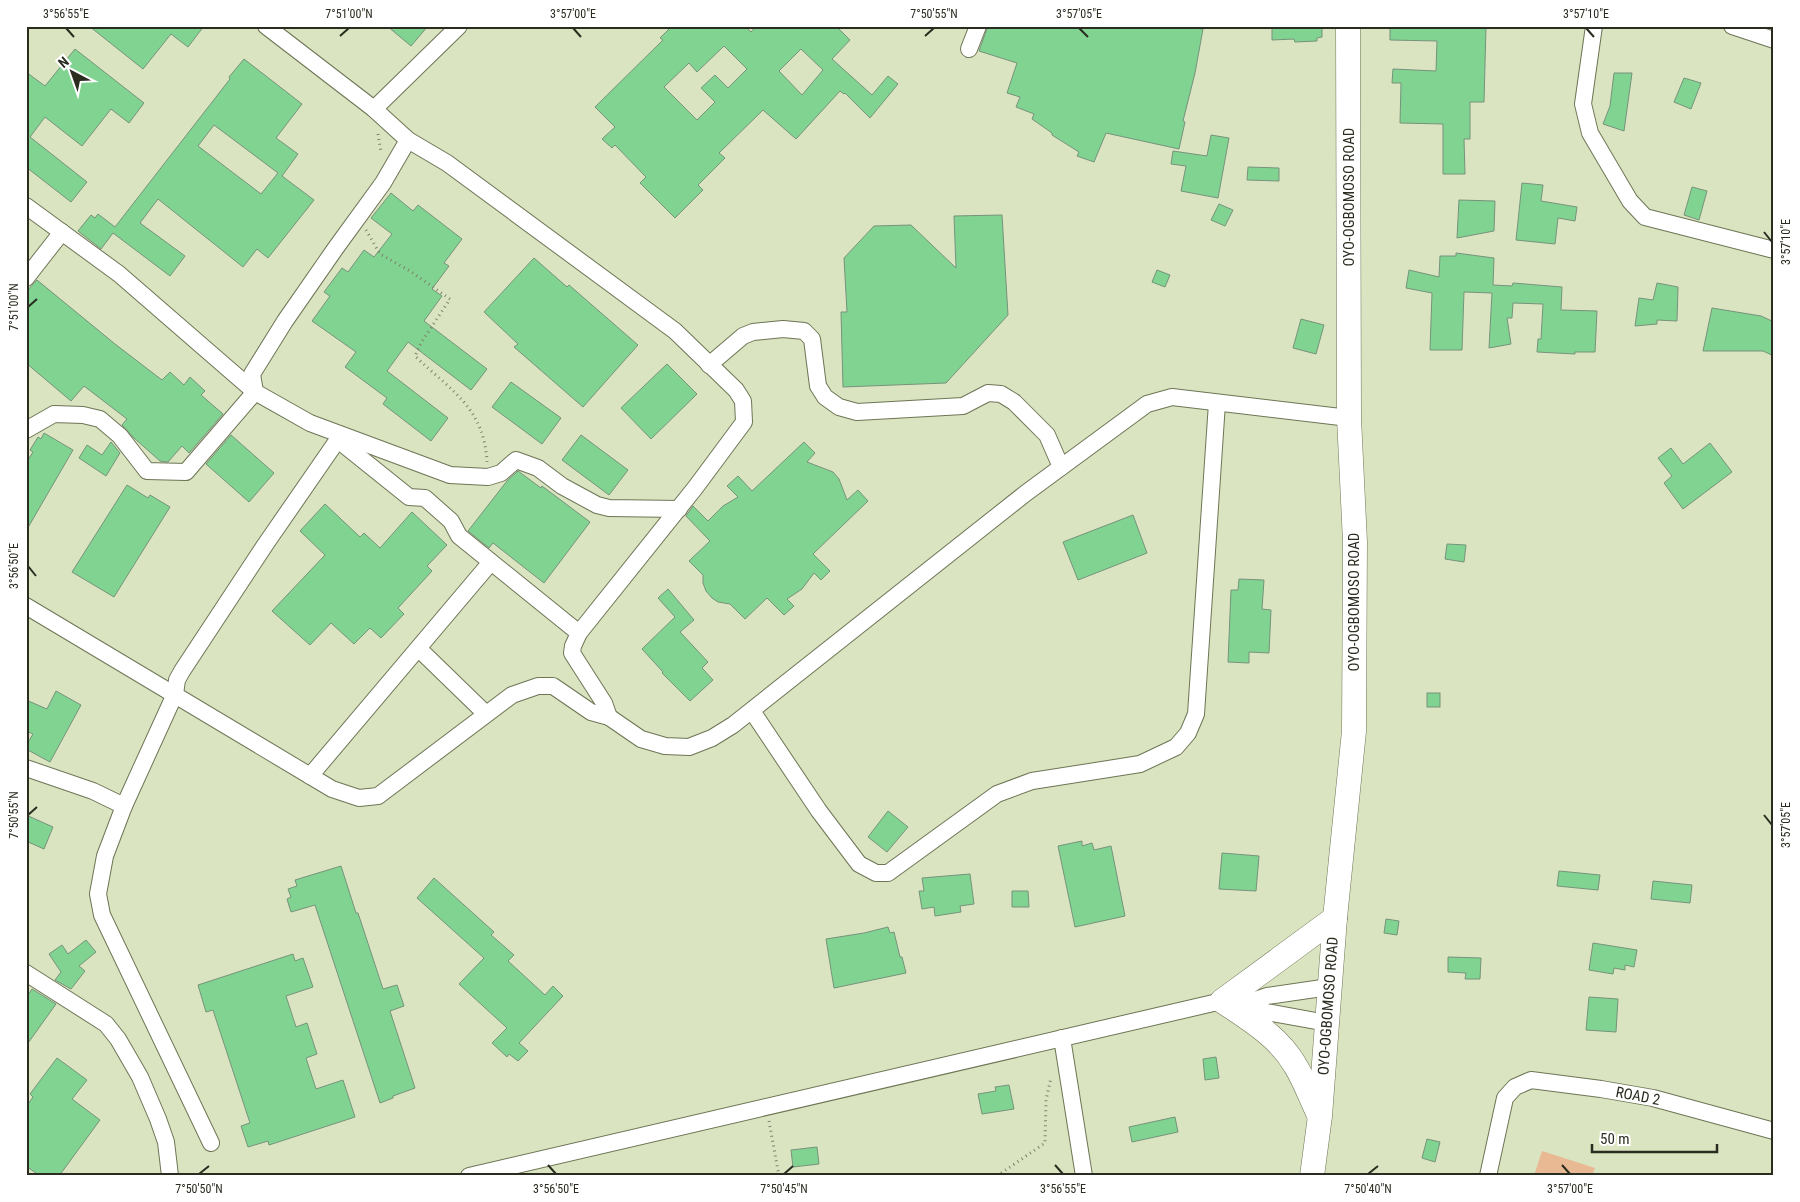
<svg xmlns="http://www.w3.org/2000/svg" width="1800" height="1202" font-family="'Roboto Condensed',sans-serif">
<rect width="100%" height="100%" fill="#dae4c1"/>
<path fill="#e9b993" d="M1542 1151 1595 1168 1592 1176H1534Z"/>
<g fill="#81d392" stroke="#76937b" fill-rule="evenodd">
<path d="M89 26H204L188 47 171 34 143 69Z"/>
<path d="M387 26H428L411 46Z"/>
<path d="M672 26H745L751 32 756 26H836L850 40 832 59 872 95 888 76 898 84 870 118 845 93 844 94 840 91 796 139 763 110 719 153 725 158 698 185 703 190 675 218 640 183 646 177 615 145 612 148 602 139 615 127 595 107 663 40 660 38ZM724 46 747 69 728 88 715 75 701 88 715 102 697 120 664 87 689 63 697 72ZM801 49 823 70 802 95 779 71Z"/>
<path d="M988 26H1179L1203 29 1195 73 1183 121 1185 122 1179 149 1106 133 1094 162 1077 156 1079 152 1052 135V133L1032 119 1034 114 1016 107 1020 97 1007 93 1017 63 979 51Z"/>
<path d="M1272 26H1322V37L1317 38V41L1295 42 1294 39 1272 40Z"/>
<path d="M1390 26H1486L1484 102H1470V139H1464L1465 174H1443V124L1400 123 1401 83H1392L1393 69 1436 71 1437 41 1390 40Z"/>
<path d="M75 49 144 103 129 123 111 109 82 146 45 117 30 137 87 182 71 202 26 167V72L45 86Z"/>
<path d="M244 59 302 104 276 138 298 154 282 176 314 200 268 258 257 249 243 267 158 199 140 223 185 256 170 276 113 233 101 249 78 231 91 215 95 218 98 214 115 227 230 79 229 77ZM214 125 278 173 261 194 198 146Z"/>
<path d="M1614 73H1632L1624 131 1603 124 1610 106Z"/>
<path d="M1684 78 1701 83 1691 109 1674 102Z"/>
<path d="M1211 135 1229 138 1218 198 1181 191 1186 166 1171 164 1173 151 1207 156Z"/>
<path d="M1248 167 1279 168V181L1247 180Z"/>
<path d="M1522 183 1543 185 1541 201 1577 207 1575 221 1558 218 1555 244 1516 240Z"/>
<path d="M1692 187 1707 191 1699 220 1684 215Z"/>
<path d="M391 193 413 211 418 205 462 239 444 263 449 266 432 289 442 296 424 321 487 369 471 390 408 342 387 371 448 418 431 441 383 404 387 398 345 367 356 352 312 321 330 296 324 292 342 268 348 272 364 250 374 257 392 234 371 218Z"/>
<path d="M1459 200 1495 201 1494 231 1457 238Z"/>
<path d="M1219 204 1233 210 1225 226 1211 220Z"/>
<path d="M1002 215 1008 315 946 383 843 387 841 312H847L844 258 874 226 911 225 956 268 954 216Z"/>
<path d="M1456 253 1494 258 1493 285 1512 286 1513 283 1562 287 1561 310 1597 311 1595 352H1575V354L1537 352 1538 339H1541L1543 304 1513 303 1512 318H1507L1511 344 1489 348 1492 293 1464 292 1462 350H1430L1432 293 1406 288 1409 270 1439 277 1440 256H1456Z"/>
<path d="M534 258 567 287 569 285 638 345 583 407 514 347 518 344 484 312Z"/>
<path d="M1157 270 1170 275 1165 287 1152 282Z"/>
<path d="M37 280 115 344 162 380 170 372 184 385 190 377 205 391 201 395 223 414 189 453 182 446 168 462 160 461 134 438 122 425 127 419 84 386 71 401 26 363V292Z"/>
<path d="M1657 283 1678 287 1677 321 1657 320V324L1635 326 1639 298 1653 300Z"/>
<path d="M1712 308 1761 316 1774 322V356L1763 351H1703Z"/>
<path d="M1301 319 1324 325 1316 354 1293 348Z"/>
<path d="M667 364 697 394 651 439 621 408Z"/>
<path d="M511 382 561 418 542 444 492 407Z"/>
<path d="M44 433 73 450 26 531V463L33 452 30 450 38 437 41 439Z"/>
<path d="M231 435 274 473 249 502 206 464Z"/>
<path d="M581 435 628 470 609 495 562 460Z"/>
<path d="M111 442 120 453 106 476 79 458 87 445 102 455Z"/>
<path d="M804 442 815 453 807 462 833 472 839 479 847 500 858 490 868 501 813 554 830 571 821 580 814 573 802 589 787 599 794 606 784 615 767 598 745 619 730 604 718 602 712 598 706 591 703 583V575L689 561 710 541 686 516 693 506 708 521 723 506 738 497 727 486 738 476 752 491Z"/>
<path d="M1710 443 1732 472 1683 509 1664 483 1672 476 1658 458 1671 448 1683 464Z"/>
<path d="M518 471 541 488 542 486 590 522 544 583 493 543 489 548 468 531 507 481Z"/>
<path d="M127 485 148 498 150 495 170 507 114 597 72 572Z"/>
<path d="M325 504 360 537 364 533 380 548 412 512 447 545 427 566 432 571 398 608 404 614 381 638 370 628 354 644 331 623 310 645 272 611 325 555 300 531Z"/>
<path d="M1133 515 1147 553 1078 580 1063 542Z"/>
<path d="M1447 544 1466 545 1464 562 1445 559Z"/>
<path d="M1239 579 1264 580 1262 609 1271 610 1269 653 1249 652V663L1228 662 1231 590H1238Z"/>
<path d="M668 589 694 620 680 632 708 662 702 668 713 680 690 701 662 673 663 672 642 649 675 617 658 598Z"/>
<path d="M56 691 81 705 50 762 26 749V746L33 734 26 731V700L47 709Z"/>
<rect x="1427" y="693" width="13" height="14"/>
<path d="M888 811 908 827 887 852 868 837Z"/>
<path d="M26 815 53 827 44 849 26 841Z"/>
<path d="M1082 841V846L1092 843 1094 850 1111 846 1125 916 1075 927 1058 846Z"/>
<path d="M1222 853 1259 856 1256 891 1219 889Z"/>
<path d="M341 866 356 913H358L383 989 397 985 404 1006 390 1011 415 1088 393 1096V1098L380 1103 315 905 291 912 287 899 291 897 288 889 297 886 295 880Z"/>
<path d="M1559 871 1600 875 1598 890 1557 886Z"/>
<path d="M970 874 974 904 960 906 961 912 935 916 934 907 922 909 919 891H924L922 878Z"/>
<path d="M434 878 494 932 491 935 514 955 508 961 545 995 553 986 563 996 519 1043 528 1051 518 1061 509 1054 507 1057 492 1043 507 1028 459 984 484 958 417 898Z"/>
<path d="M1653 881 1692 885 1690 903 1651 899Z"/>
<path d="M1012 891H1028L1029 907H1012Z"/>
<path d="M1386 919 1399 921 1397 935 1384 933Z"/>
<path d="M888 927 890 933 894 932 900 957H902L906 973 834 988 826 939 864 933Z"/>
<path d="M86 940 96 952 79 966 85 971 71 989 55 980 61 972 49 954 62 945 68 954Z"/>
<path d="M1593 943 1637 950 1634 967 1625 965V970L1614 968 1613 974 1589 970Z"/>
<path d="M293 954 295 961 303 958 313 987 286 996 296 1027 307 1023 317 1054 306 1058 316 1089 343 1080 355 1117 269 1145 268 1141 248 1147 241 1126 250 1123 213 1010 206 1012 198 985Z"/>
<path d="M1448 957 1481 958 1480 979H1465L1466 973 1448 972Z"/>
<path d="M32 989 56 1004 26 1046V998Z"/>
<path d="M1589 997 1618 999 1616 1032 1586 1030Z"/>
<path d="M1216 1057 1219 1078 1205 1080 1203 1059Z"/>
<path d="M57 1058 87 1080 72 1099 100 1120 59 1176H40L26 1166V1107L33 1097 30 1094Z"/>
<path d="M1009 1085 1014 1109 982 1114 978 1094 996 1091 995 1087Z"/>
<path d="M1175 1117 1178 1132 1132 1142 1129 1127Z"/>
<path d="M1427 1139 1440 1142 1435 1162 1422 1158Z"/>
<path d="M817 1147 819 1164 793 1167 791 1150Z"/>
</g>
<g fill="none" stroke-linecap="round" stroke-linejoin="round">
<g stroke="#6d7555" stroke-width="18">
<g id="minor">
<path d="M266 26 374 109 408 140 447 163 675 331 736 390 743 401 744 422 695 488 579 633 573 646 572 653 604 703 609 717"/>
<path d="M1594 26 1583 104 1590 133 1630 201 1645 217 1774 250"/>
<path d="M1732 26 1774 40"/>
<path d="M969 49 978 26"/>
<path d="M374 109 459 26"/>
<path d="M26 206 119 274 255 392 310 423 450 475 488 477 501 473 516 460 538 468 562 486 597 505 609 508 679 509"/>
<path d="M26 278 62 232"/>
<path d="M709 365 743 336 753 332 783 329 804 331 812 339 818 386 825 397 839 407 857 412 963 406 988 393 1001 394 1014 402 1047 435 1061 467"/>
<path d="M26 430 54 414 83 415 100 419 120 436 147 471 186 472 255 392 252 374 285 321 335 249 383 183 408 140"/>
<path d="M338 440 409 497 425 498 451 521 459 536 579 633"/>
<path d="M26 606 332 789 359 798 378 796 512 695 538 686H553L591 712 609 717 641 739 665 746 689 747 712 738 733 725 1026 493 1147 404 1172 397 1349 418"/>
<path d="M419 649 486 714"/>
<path d="M752 711 819 811 859 864 876 873H888L997 794 1032 781 1140 764 1176 747 1188 733 1196 714 1217 403"/>
<path d="M26 768 93 791 124 806"/>
<path d="M310 776 491 562"/>
<path d="M26 973 106 1024 118 1039 140 1077 158 1119 166 1142 170 1176"/>
<path d="M1249 1002 1266 1012 1327 1023"/>
<path d="M1062 1038 1084 1176"/>
<path d="M211 1143 102 915 98 894 105 856 124 806 175 694 177 680 182 671 265 545 341 435"/>
<path d="M469 1176 1222 1001 1249 1002 1267 996 1329 987"/>
<path d="M1488 1176 1505 1098 1515 1087 1531 1080 1601 1089 1653 1098 1774 1131"/>
</g>
</g>
<g stroke="#6d7555" stroke-width="25">
<g id="highway">
<path d="M1319 1115C1311 1099 1305 1081 1295 1065 1279 1037 1249 1019 1222 1001L1335 918"/>
<path d="M1312 1176 1320 1116 1335 918 1354 731 1355 542 1349 418 1348 26"/>
</g>
</g>
<g stroke="#7d836c" stroke-width="3" stroke-dasharray="1 4" stroke-linecap="butt">
<path d="M378 134 381 152"/>
<path d="M366 230 380 254 410 271 450 299 421 343 415 356C451 391 484 407 487 462"/>
<path d="M769 1121 779 1176"/>
<path d="M997 1176 1045 1143 1046 1100 1051 1078"/>
</g>
<use href="#minor" stroke="#fff" stroke-width="16"/>
<use href="#highway" stroke="#fff" stroke-width="24"/>
</g>
<path fill="none" stroke="#292c1f" stroke-width="2" d="M66 28 74 37M573 28 581 37M1079 28 1088 37M1586 28 1594 37M340 36 349 28M925 36 934 28M1764 232 1772 242M28 307 37 299M28 566 36 576M28 815 37 807M1764 815 1772 825M548 1165 556 1174M1055 1165 1063 1174M1562 1165 1570 1174M199 1174 209 1166M784 1174 793 1166M1368 1174 1378 1166"/>
<g text-anchor="middle" dominant-baseline="central" stroke-width="4" stroke-linejoin="round" paint-order="stroke">
<g font-size="15" fill="#292c1f" stroke="#fff">
<text transform="translate(1349 197) rotate(-90)">OYO-OGBOMOSO ROAD</text>
<text transform="translate(1354 602) rotate(-90)">OYO-OGBOMOSO ROAD</text>
<text transform="translate(1328 1006) rotate(-86)">OYO-OGBOMOSO ROAD</text>
<text transform="translate(1638 1096) rotate(11)">ROAD 2</text>
</g>
</g>
<rect width="1800" height="1202" fill="none" stroke="#ffffff" stroke-width="55"/>
<g transform="translate(72 72) rotate(319)" stroke="#ffffff" stroke-width="4" paint-order="stroke">
<path d="M0-4L9 19L0 12L-9 19Z" fill="#292c1f"/>
<text y="-8" font-size="14" font-weight="bold" text-anchor="middle" fill="#292c1f">N</text>
</g>
<path d="M1592 1144v8h125v-8" fill="none" stroke="#292c1f" stroke-width="2.5"/>
<text x="1600" y="1144" font-size="15" fill="#292c1f" stroke="#ffffff" stroke-width="4" paint-order="stroke">50 m</text>
<rect x="28" y="28" width="1744" height="1146" fill="none" stroke="#292c1f" stroke-width="2"/>
<g font-size="12" text-anchor="middle" fill="#292c1f">
<text x="66" y="18">3°56'55"E</text>
<text x="349" y="18">7°51'00"N</text>
<text x="573" y="18">3°57'00"E</text>
<text x="934" y="18">7°50'55"N</text>
<text x="1079" y="18">3°57'05"E</text>
<text x="1586" y="18">3°57'10"E</text>
<text transform="translate(1786 242) rotate(-90)" y="4">3°57'10"E</text>
<text transform="translate(14 307) rotate(-90)" y="4">7°51'00"N</text>
<text transform="translate(14 566) rotate(-90)" y="4">3°56'50"E</text>
<text transform="translate(14 815) rotate(-90)" y="4">7°50'55"N</text>
<text transform="translate(1786 825) rotate(-90)" y="4">3°57'05"E</text>
<text x="199" y="1193">7°50'50"N</text>
<text x="556" y="1193">3°56'50"E</text>
<text x="784" y="1193">7°50'45"N</text>
<text x="1063" y="1193">3°56'55"E</text>
<text x="1368" y="1193">7°50'40"N</text>
<text x="1570" y="1193">3°57'00"E</text>
</g>
</svg>
